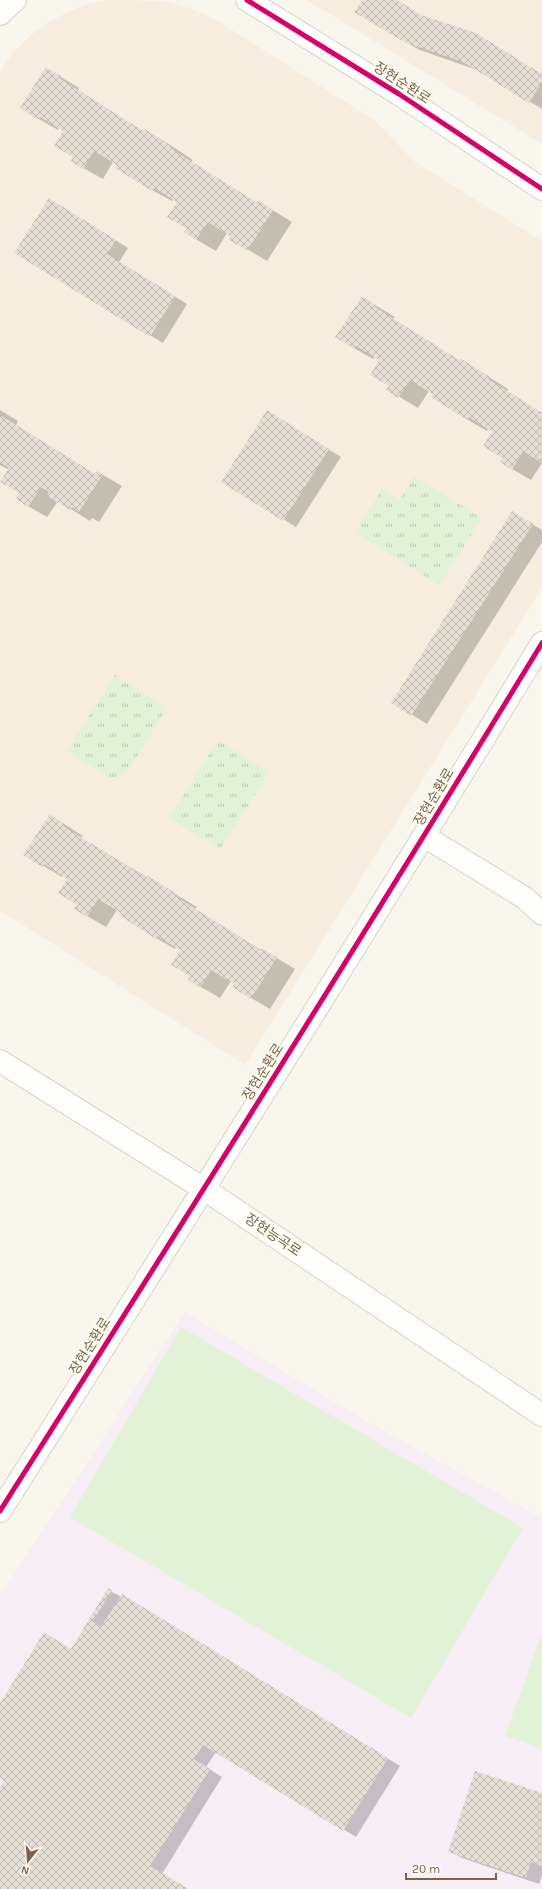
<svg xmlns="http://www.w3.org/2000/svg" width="542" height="1889" font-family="Karla,'Noto Sans KR',sans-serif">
<defs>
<pattern id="park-tufts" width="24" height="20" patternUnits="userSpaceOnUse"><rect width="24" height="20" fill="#e2f2d7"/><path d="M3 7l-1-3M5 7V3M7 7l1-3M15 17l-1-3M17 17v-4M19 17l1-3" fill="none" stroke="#bcc7b0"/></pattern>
<pattern id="building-cross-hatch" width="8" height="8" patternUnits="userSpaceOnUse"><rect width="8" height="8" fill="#e6dfd5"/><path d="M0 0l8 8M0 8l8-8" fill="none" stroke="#bfb8af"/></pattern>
</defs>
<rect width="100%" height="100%" fill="#f9f6ee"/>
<g fill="#f6edde">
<path d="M110 0 164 1 189 8 213 18 374 120 414 161 542 241V588L245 1065 7 915 0 912V72L13 53 31 35 49 22 68 12 88 4Z"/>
<path d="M307 0H542V144Z"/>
</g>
<path fill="#f7edf5" d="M185 1312 361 1418 542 1518V1889H0V1596Z"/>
<g fill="url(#park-tufts)">
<path d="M414 476 482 518 439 585 355 532 382 489 399 500Z"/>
<path d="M115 675 167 708 128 771C121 776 116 778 108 777L66 751Z"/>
<path d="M218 740 269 772 220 850 169 818Z"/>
</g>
<g fill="#e2f2d7">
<path d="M181 1327 523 1528 411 1718 70 1517Z"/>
<path d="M542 1633V1748L505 1736Z"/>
</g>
<g fill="#0003">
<path d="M363 0H396L422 16 542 74V109L477 70 420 50 404 41Z"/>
<path d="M46 68 79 88 78 90 144 132 145 130 164 141 193 160 191 162 257 203 258 201 292 222 267 261 230 239 232 236 227 233 216 251 197 240 185 232 188 228 178 202 173 199 172 201 152 190 113 162 103 179 83 168 75 157 65 131 59 127 58 130 39 119Z"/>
<path d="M62 207 128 248 119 262 187 304 163 343 15 253Z"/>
<path d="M362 297 395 317 393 319 459 361 460 359 508 389 507 391 542 413V463L531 480 512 469 503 457 494 431 488 428 487 431 468 420 432 397 434 394 429 391 418 408 388 390 390 386 380 360 375 357 373 359 354 348Z"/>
<path d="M0 410 18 421 16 425 96 475 98 472 122 486 99 522 92 518 90 521 58 501 47 517 28 506 9 470 0 465Z"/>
<path d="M279 419 341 457 296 527 223 482Z"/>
<path d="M527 521 542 530V542L427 724 392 702Z"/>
<path d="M50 815 83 836 81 838 197 907 195 909 261 950 262 949 295 969 270 1009 251 998 231 981 220 998 201 987 189 980 192 976 182 950 176 947 175 949 156 938 117 910 106 927 87 916 78 904 68 879 63 875 62 877 25 855Z"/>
<path d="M108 1590 134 1603 400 1766 356 1837 216 1752 206 1767 222 1777 162 1874 187 1889H0V1789L6 1780 0 1777V1705L71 1650Z"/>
<path d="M542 1794V1875L539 1884 462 1858 449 1851Z"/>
</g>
<g fill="url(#building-cross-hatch)">
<path d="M362 0H397L421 15 476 33 542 74V82L529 103 463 62 404 42 354 12Z"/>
<path d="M46 67 61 76 59 78 143 131 145 129 174 148 173 150 256 202 258 200 273 210 247 251 228 239 231 237 208 222 196 240 184 232 187 229 167 217 177 202 154 188 152 191 115 168 117 165 94 151 83 169 71 161 73 157 54 146 63 131 40 117 38 120 20 108Z"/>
<path d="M49 198 116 240 107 254 175 296 150 337 14 253Z"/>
<path d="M362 296 376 305 375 307 459 360 460 358 490 377 488 379 542 413V463L523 451 512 470 500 462 502 458 483 446 492 432 469 417 467 420 431 397 432 394 410 380 398 398 386 390 389 386 370 375 379 360 356 346 354 349 335 337Z"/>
<path d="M267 410 329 449 283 521 221 482Z"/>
<path d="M0 415 95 474 97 471 103 474 79 512 72 507 70 510 47 496 49 492 41 487 28 507 16 499 19 493 0 482 9 468 0 462Z"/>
<path d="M512 511 533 524 411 716 391 703Z"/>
<path d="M50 814 64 824 63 826 147 878 148 876 178 895 177 897 260 950 261 948 277 957 251 999 232 987 234 984 211 970 200 988 188 980 190 976 171 965 180 950 157 936 156 939 119 915 121 913 98 899 87 917 74 909 77 905 58 893 67 879 44 864 42 867 23 855Z"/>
<path d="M108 1588 112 1590 93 1621 101 1627 122 1594 388 1758 343 1831 203 1745 194 1759 210 1769 150 1866 189 1889H0V1787L4 1781 0 1778V1703L44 1632 71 1649Z"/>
<path d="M475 1771 542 1793V1866L531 1862 526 1878 448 1852Z"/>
</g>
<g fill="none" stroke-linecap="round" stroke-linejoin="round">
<g stroke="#d8d2c9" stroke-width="24">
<g id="minor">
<path d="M247 0 399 94 542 189"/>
<path d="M0 14 15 0"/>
<path d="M424 836 525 898 542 914"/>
<path d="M0 1511C183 1223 365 934 542 643"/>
</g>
</g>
<g stroke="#d8d2c8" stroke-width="24">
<path id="secondary" d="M0 1061 204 1189 542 1415"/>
</g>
<use href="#minor" stroke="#fefefc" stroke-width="22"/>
<use href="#secondary" stroke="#fefefc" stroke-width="22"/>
<g stroke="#fffcf1" stroke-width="8">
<g id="cycleway">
<path d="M247 0 399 94 542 189"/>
<path d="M0 1511C183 1223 365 934 542 643"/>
</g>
</g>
<use href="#cycleway" stroke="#d6006c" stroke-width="5"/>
</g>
<g text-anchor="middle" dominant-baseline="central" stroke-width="3" stroke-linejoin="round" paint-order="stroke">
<g font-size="14" fill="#7c6249" stroke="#fffcf1">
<text transform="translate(402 83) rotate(33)">장현순환로</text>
<text transform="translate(434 797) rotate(-59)">장현순환로</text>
<text transform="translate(263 1072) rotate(-58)">장현순환로</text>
<text transform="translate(273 1235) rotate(34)">장현능곡로</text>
<text transform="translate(90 1346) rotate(-58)">장현순환로</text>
</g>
</g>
<g transform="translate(28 1861) rotate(197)" stroke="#fffcf1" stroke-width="3" paint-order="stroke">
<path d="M0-3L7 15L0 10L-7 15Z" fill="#7c6249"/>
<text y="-6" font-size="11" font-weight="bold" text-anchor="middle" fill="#7c6249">N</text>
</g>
<path d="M406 1873v6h90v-6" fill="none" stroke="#7c6249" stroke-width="2"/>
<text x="412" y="1873" font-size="12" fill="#7c6249" stroke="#fffcf1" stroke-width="3" paint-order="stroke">20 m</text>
</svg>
